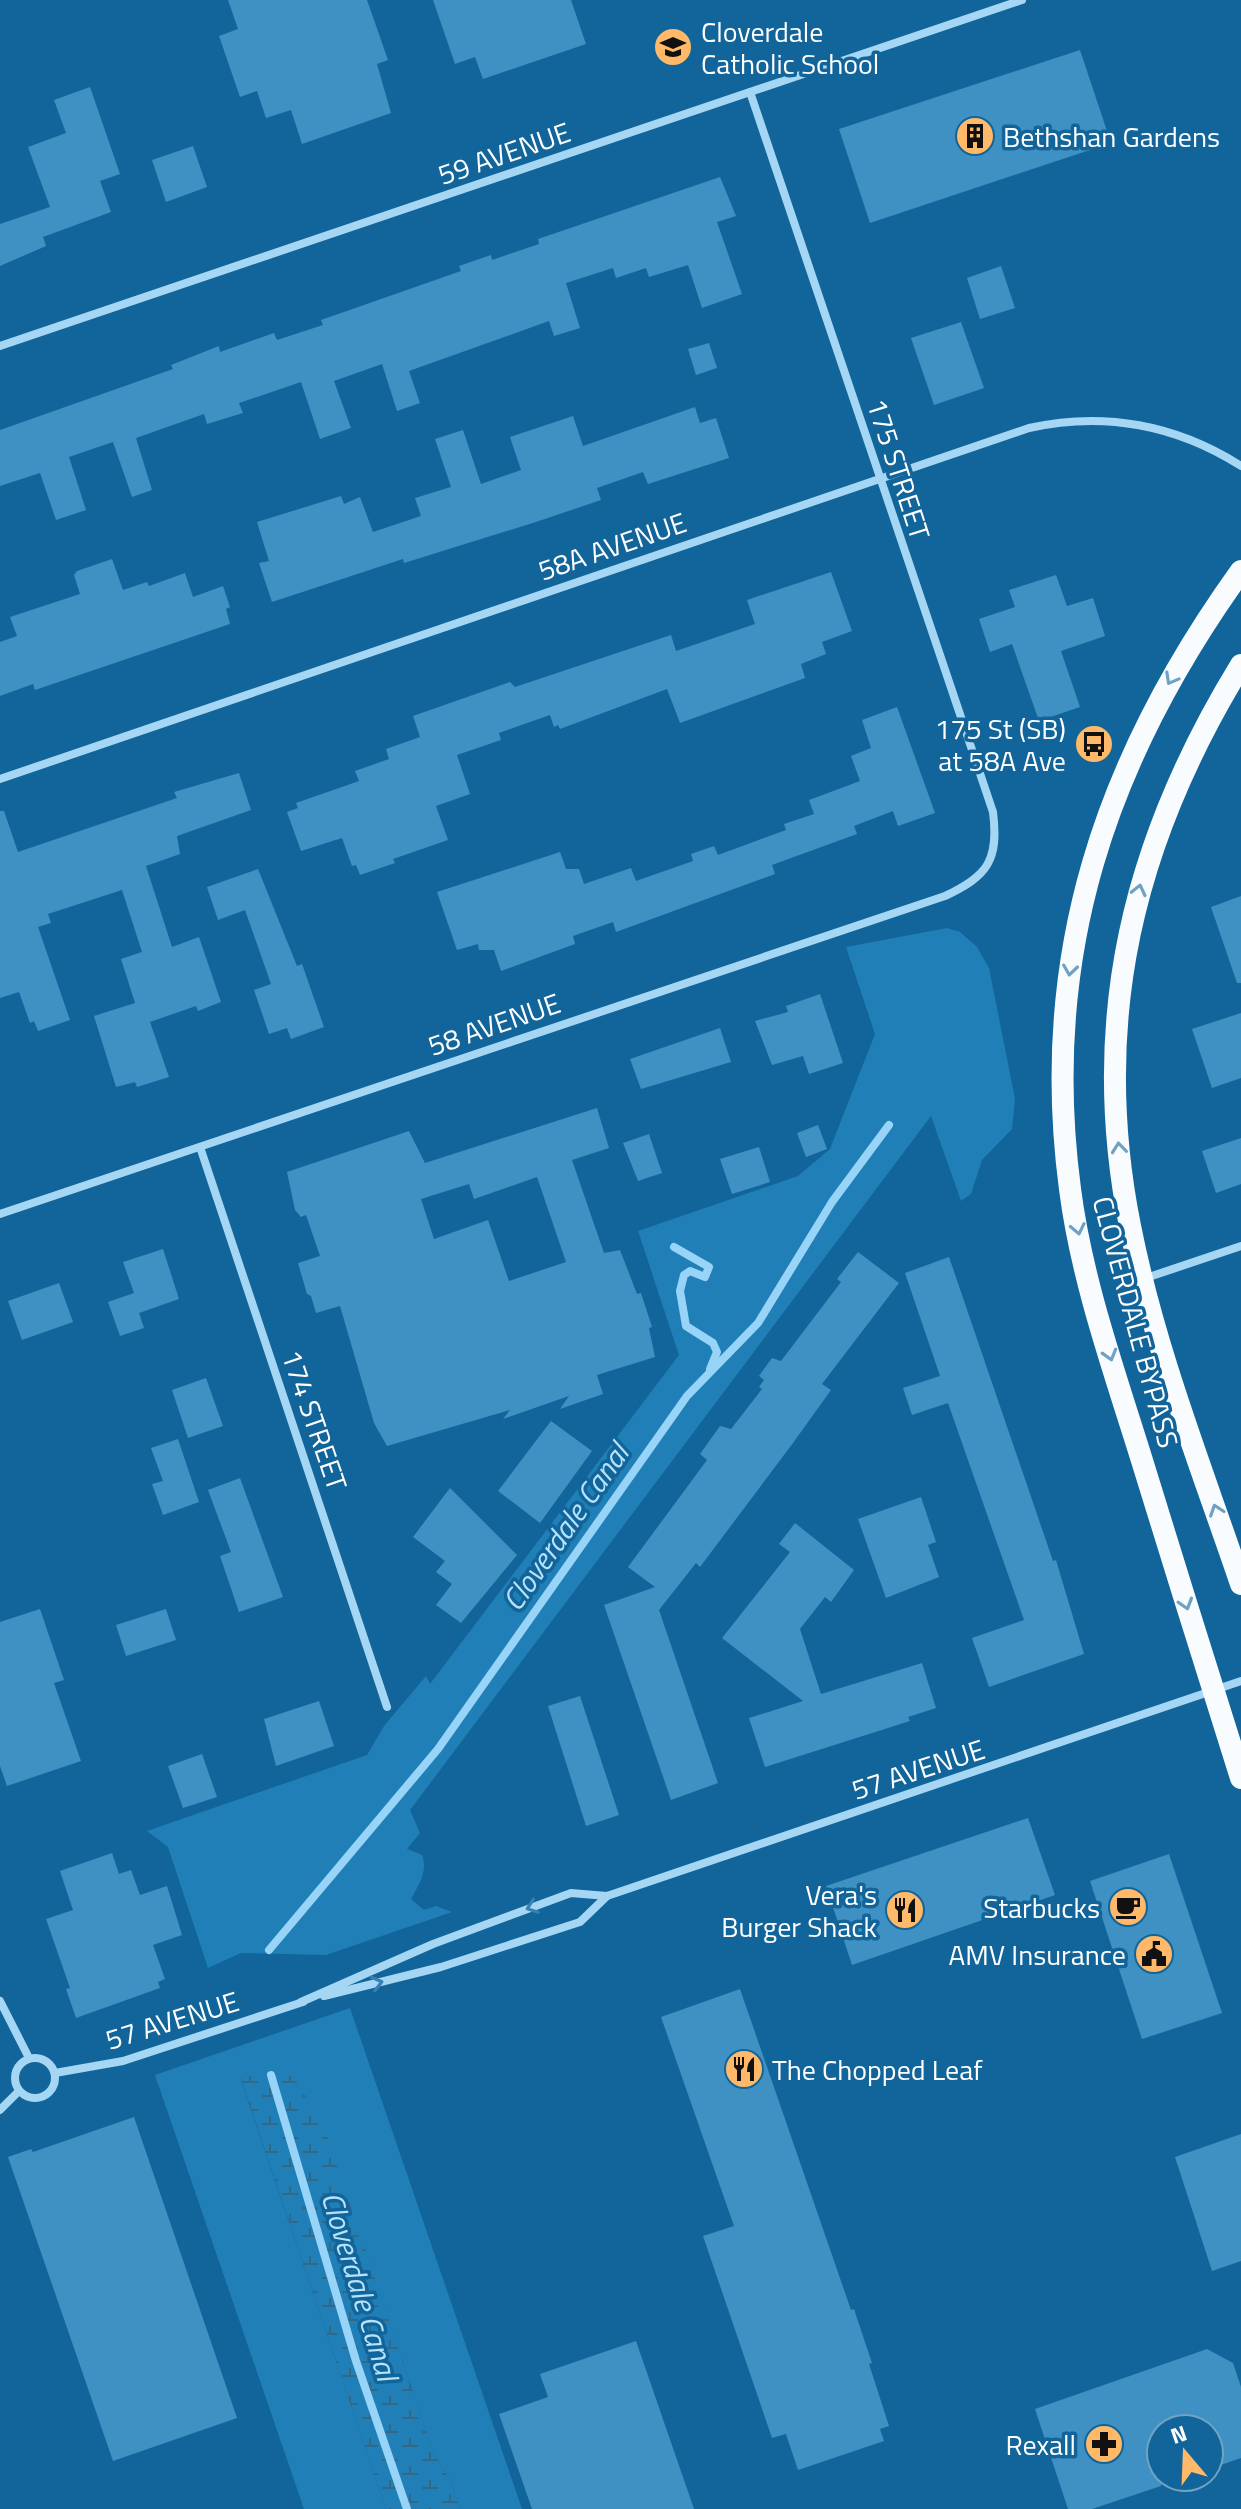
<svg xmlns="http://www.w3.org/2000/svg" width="1241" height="2509" font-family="'Titillium Web',sans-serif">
<defs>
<pattern id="wetland-marsh" width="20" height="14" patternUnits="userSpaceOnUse" patternTransform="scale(2)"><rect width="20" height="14" fill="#217fb7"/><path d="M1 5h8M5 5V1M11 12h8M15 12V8" fill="none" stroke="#346887"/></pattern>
</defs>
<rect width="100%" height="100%" fill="#12659a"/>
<g fill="#217fb7">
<path d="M947 928 960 932 977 947 989 968 1015 1099 1012 1129 982 1160 971 1194 961 1201 931 1116 410 1810 420 1833 407 1849 422 1855C428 1872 419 1884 411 1899L424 1910 436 1906 452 1912 326 1955 241 1953 208 1968 168 1847 147 1831 367 1755 384 1726 426 1676 430 1684 679 1355 638 1231 798 1176 830 1149 875 1034 846 947Z"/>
<path d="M350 2008 522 2509H460L451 2482 433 2452 356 2223 240 2077 386 2509H304L155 2075Z"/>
</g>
<path fill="url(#wetland-marsh)" d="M240 2076H293L323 2123 433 2452 451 2482 460 2509H386Z"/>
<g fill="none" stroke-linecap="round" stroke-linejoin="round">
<g stroke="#97d4f7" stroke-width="8">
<path d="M674 1247 709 1267 705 1277 690 1271 684 1275 680 1291 686 1326 713 1343 717 1352 710 1369"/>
<path d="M269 1950 438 1749 687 1396 758 1323 832 1202 889 1125"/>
<path d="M271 2075 356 2361 407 2509"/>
</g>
</g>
<g fill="#3f91c3" fill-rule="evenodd">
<path d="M228 0H367L388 60 377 64 391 113 302 144 291 110 266 118 257 91 240 97 219 36 238 29Z"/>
<path d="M433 0H571L586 44 483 79 475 57 455 64Z"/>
<path d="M1080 50 1111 143 870 223 839 129Z"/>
<path d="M90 87 120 174 100 181 111 212 43 237 46 246 0 266V224L50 207 28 147 66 133 54 100Z"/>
<path d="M193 146 207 187 166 202 152 160Z"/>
<path d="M720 177 736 216 717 222 742 294 702 308 688 265 649 277 646 268 616 278 613 268 566 283 580 328 554 336 549 321 409 371 420 403 397 411 382 364 334 381 351 428 320 439 301 382 239 403 243 413 207 424 204 414 136 438 152 490 132 497 113 442 69 457 86 510 56 520 40 473 0 486V430L173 369 171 365 219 346 220 352 274 333 277 340 323 325 321 320 461 271 459 266 491 255 492 260 539 244 538 239Z"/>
<path d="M1001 266 1015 308 980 319 967 278Z"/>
<path d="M961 322 984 388 934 405 911 338Z"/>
<path d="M709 343 717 368 696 375 688 349Z"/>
<path d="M695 407 700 423 716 418 729 458 648 484 643 472 597 488 601 500 536 522 404 563 403 559 272 602 259 563 269 561 257 522 341 496 344 504 360 497 373 532 421 516 415 498 451 487 435 439 463 430 481 484 521 470 510 437 573 416 583 446Z"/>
<path d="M112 559 123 590 147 582 149 586 185 573 193 597 223 586 230 607 226 609 230 624 35 690 33 684 0 696V642L17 636 10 617 80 594 74 575 77 571Z"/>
<path d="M831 572 852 631 822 642 826 654 801 664 805 678 680 723 667 689 560 729 558 725 554 727 550 715 499 733 501 740 457 755 470 794 436 806 448 840 393 859 395 863 360 875 356 865 352 866 342 838 301 851 287 812 298 808 296 803 359 781 355 771 389 759 386 749 420 737 413 716 510 682 515 687 671 635 676 651 755 624 747 600Z"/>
<path d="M1056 575 1067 606 1093 598 1105 636 1061 651 1080 707 1039 721 1012 644 990 652 979 619 1015 607 1009 590Z"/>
<path d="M897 707 935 813 898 826 893 811 854 826 857 834 772 865 775 874 616 932 613 922 573 936 575 944 501 971 494 950H479L478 944 457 950 437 892 560 852 566 869H579L584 884 631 868 636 881 693 861 691 854 714 846 718 855 786 830 784 824 814 814 809 800 860 781 851 756 871 748 862 720Z"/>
<path d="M239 773 251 810 177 836 180 854 146 866 172 947 199 937 221 1002 198 1011 196 1006 150 1022 169 1077 137 1087 135 1082 116 1087 94 1016 135 1003 121 959 142 952 122 890 48 914 51 923 38 927 70 1020 38 1031 34 1021 30 1023 19 992 0 998V811H4L18 852 177 798 174 792Z"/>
<path d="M258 869 297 966 302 964 324 1027 291 1039 287 1028 269 1034 254 990 271 984 245 910 218 920 207 887Z"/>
<path d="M1241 896V983H1237L1211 907Z"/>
<path d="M820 994 843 1063 809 1074 803 1056 772 1065 755 1021 788 1012 786 1006Z"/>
<path d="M1241 1013V1078L1212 1088 1192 1029Z"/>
<path d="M720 1028 731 1062 641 1089 630 1059Z"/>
<path d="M597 1108 609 1148 572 1160 604 1253 620 1250 637 1294 641 1293 652 1327 649 1328 655 1357 597 1375 603 1394 560 1409 569 1396 503 1419 510 1410 387 1446 374 1423 340 1306 316 1313 311 1296 307 1294 298 1263 320 1256 306 1215 301 1217 295 1210 287 1172 409 1131 425 1163ZM537 1177 566 1262 509 1281 488 1220 434 1239 421 1199 469 1184 474 1199Z"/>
<path d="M818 1125 827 1149 806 1157 797 1133Z"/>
<path d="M649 1134 662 1173 638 1181 623 1143Z"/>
<path d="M1241 1138V1184L1216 1193 1202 1151Z"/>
<path d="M759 1147 770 1182 732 1194 720 1159Z"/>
<path d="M163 1249 179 1299 139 1313 144 1328 120 1336 108 1302 134 1293 123 1262Z"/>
<path d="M858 1252 899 1283 822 1384 831 1390 793 1443 700 1567 696 1563 659 1610 718 1783 671 1800 604 1605 655 1587 628 1567 707 1460 700 1454 720 1426 731 1429 762 1389 759 1387 764 1380 759 1376 772 1358 781 1361 841 1282 837 1279Z"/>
<path d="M949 1257 1053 1561 1056 1560 1084 1654 989 1687 972 1638 1024 1620 948 1403 912 1415 903 1388 940 1376 905 1273Z"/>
<path d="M59 1283 73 1322 22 1340 8 1301Z"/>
<path d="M206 1378 223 1426 188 1438 172 1390Z"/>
<path d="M551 1421 592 1451 540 1523 498 1491Z"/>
<path d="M178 1439 199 1502 163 1515 152 1484 163 1481 151 1448Z"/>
<path d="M240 1478 283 1597 239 1612 220 1556 231 1552 208 1490Z"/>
<path d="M450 1488 517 1555 461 1623 436 1605 452 1584 436 1572 445 1561 413 1537Z"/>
<path d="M921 1497 936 1542 928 1545 939 1577 886 1598 858 1519Z"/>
<path d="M795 1523 854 1570 831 1602 825 1597 800 1629 821 1694 922 1663 936 1708 908 1717 910 1721 765 1767 749 1718 803 1701 722 1638 790 1552 779 1544Z"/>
<path d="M40 1609 64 1680 54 1683 81 1761 7 1786 0 1766V1622Z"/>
<path d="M166 1609 176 1640 126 1656 116 1625Z"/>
<path d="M580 1696 619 1815 586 1826 548 1706Z"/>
<path d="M319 1701 334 1746 276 1766 264 1719Z"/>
<path d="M202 1754 217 1797 183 1808 168 1766Z"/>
<path d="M1028 1818 1055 1895 852 1965 826 1886Z"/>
<path d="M112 1853 119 1874 131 1870 140 1895 167 1886 182 1935 153 1945 165 1979 158 1982 160 1988 76 2018 66 1989 70 1988 46 1919 73 1910 60 1871Z"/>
<path d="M1169 1854 1222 2013 1142 2039 1090 1881Z"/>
<path d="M740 1989 851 2310 854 2309 872 2363 869 2364 889 2426 880 2429 884 2441 798 2470 786 2434 772 2438 703 2236 734 2226 661 2017Z"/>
<path d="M134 2117 237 2418 113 2461 8 2157 31 2149 33 2152Z"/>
<path d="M1241 2134V2261L1212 2271 1175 2157Z"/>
<path d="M636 2341 694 2509H532L499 2414 548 2397 540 2374Z"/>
<path d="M1207 2349 1233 2363 1241 2387V2458L1209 2469V2429H1161V2486L1092 2509H1068L1035 2409Z"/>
</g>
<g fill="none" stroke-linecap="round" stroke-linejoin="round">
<g stroke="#a5d6f4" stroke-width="8">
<path d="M0 346 1022 0"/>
<path d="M0 779 1029 428C1104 411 1177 425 1241 466"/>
<path d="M200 1147 387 1707"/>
<path d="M0 1214 945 896C988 876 999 860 993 812L750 92"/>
<path d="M1143 1279 1241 1246"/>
<path d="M324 1996 441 1967 580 1922 607 1896"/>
<path d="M0 2001 29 2058"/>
<path d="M301 2002 433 1944 571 1893 607 1896 1241 1681"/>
<circle cx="35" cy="2078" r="20"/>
<path d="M55 2073 123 2061 303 2002"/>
<path d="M0 2110 19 2091"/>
</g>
<g stroke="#f8fcff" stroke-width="22">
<path d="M1241 571C1105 760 1039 956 1070 1189 1082 1283 1116 1376 1144 1467 1176 1571 1208 1674 1241 1778"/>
<path d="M1241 665C1133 841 1089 1020 1130 1226 1154 1348 1201 1466 1241 1584"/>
</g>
</g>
<defs><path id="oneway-chevron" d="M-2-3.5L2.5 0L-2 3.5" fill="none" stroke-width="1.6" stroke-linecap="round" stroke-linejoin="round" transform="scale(2)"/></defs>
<g stroke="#6ea1c2">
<use href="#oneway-chevron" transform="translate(1171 679) rotate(119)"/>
<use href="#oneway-chevron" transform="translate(1139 890) rotate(-77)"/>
<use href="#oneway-chevron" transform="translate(1070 970) rotate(98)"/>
<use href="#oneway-chevron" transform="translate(1119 1148) rotate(-96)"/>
<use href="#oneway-chevron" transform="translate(1078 1229) rotate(78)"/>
<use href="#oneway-chevron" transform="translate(1110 1355) rotate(74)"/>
<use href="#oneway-chevron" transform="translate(1216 1510) rotate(-109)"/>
<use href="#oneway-chevron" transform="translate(1186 1604) rotate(73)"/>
</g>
<g stroke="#3781b0">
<use href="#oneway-chevron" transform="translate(532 1907) rotate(160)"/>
<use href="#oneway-chevron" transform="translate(377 1983) rotate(-14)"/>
</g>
<defs>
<g id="school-disc" transform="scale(2)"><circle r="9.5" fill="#ffb968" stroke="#12659a"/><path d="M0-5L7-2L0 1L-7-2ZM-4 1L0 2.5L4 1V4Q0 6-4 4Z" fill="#111"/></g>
<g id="building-disc" transform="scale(2)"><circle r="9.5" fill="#ffb968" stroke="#12659a"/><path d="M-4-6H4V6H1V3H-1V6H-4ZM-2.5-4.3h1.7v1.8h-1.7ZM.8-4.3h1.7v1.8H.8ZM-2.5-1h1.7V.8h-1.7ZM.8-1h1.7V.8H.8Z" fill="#111"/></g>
<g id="bus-disc" transform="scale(2)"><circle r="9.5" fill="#ffb968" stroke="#12659a"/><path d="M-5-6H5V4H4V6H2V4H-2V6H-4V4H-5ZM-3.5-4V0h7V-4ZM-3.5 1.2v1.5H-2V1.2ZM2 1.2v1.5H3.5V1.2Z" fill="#111"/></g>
<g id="cafe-disc" transform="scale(2)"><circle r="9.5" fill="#ffb968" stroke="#12659a"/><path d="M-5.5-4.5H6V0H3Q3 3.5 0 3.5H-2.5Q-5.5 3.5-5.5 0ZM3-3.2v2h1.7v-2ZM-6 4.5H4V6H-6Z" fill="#111"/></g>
<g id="restaurant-disc" transform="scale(2)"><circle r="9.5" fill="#ffb968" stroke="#12659a"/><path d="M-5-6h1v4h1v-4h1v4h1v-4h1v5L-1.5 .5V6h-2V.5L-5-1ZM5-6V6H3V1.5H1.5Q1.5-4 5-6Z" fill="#111"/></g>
<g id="civic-disc" transform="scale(2)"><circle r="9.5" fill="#ffb968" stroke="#12659a"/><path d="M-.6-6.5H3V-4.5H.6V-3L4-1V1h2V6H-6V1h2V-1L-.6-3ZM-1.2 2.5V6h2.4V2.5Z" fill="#111"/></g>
<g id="pharmacy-disc" transform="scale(2)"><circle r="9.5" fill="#ffb968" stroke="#12659a"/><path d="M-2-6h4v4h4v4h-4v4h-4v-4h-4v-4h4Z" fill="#111"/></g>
</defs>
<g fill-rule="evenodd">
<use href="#school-disc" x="673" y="47"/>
<use href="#building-disc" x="975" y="136"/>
<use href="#bus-disc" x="1094" y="744"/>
<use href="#cafe-disc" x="1128" y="1907"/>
<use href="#restaurant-disc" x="905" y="1910"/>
<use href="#civic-disc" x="1154" y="1954"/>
<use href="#restaurant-disc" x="744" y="2069"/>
<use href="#pharmacy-disc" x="1104" y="2444"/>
</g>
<g text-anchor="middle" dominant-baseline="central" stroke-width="7" stroke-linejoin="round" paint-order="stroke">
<g font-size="28" fill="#fff" stroke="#12659a" text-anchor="end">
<text x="701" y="31" text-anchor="start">Cloverdale<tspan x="701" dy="32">Catholic School</tspan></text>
<text x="1003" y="136" text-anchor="start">Bethshan Gardens</text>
<text x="1066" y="728">175 St (SB)<tspan x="1066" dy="32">at 58A Ave</tspan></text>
<text x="877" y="1894">Vera's<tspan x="877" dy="32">Burger Shack</tspan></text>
<text x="1100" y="1907">Starbucks</text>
<text x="1126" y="1954">AMV Insurance</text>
<text x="772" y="2069" text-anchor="start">The Chopped Leaf</text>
<text x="1076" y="2444">Rexall</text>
</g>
<g font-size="28" fill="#fff" stroke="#12659a">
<text transform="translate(504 153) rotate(-19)">59 AVENUE</text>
<text transform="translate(899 469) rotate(72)">175 STREET</text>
<text transform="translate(612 546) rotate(-19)">58A AVENUE</text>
<text transform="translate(494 1024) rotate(-19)">58 AVENUE</text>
<text transform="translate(1136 1322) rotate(75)">CLOVERDALE BYPASS</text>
<text transform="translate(315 1420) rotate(71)">174 STREET</text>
<text transform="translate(918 1769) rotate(-18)">57 AVENUE</text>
<text transform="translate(172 2020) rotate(-17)">57 AVENUE</text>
</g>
<g font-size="30" font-style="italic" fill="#b6e2fa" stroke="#12659a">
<text transform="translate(565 1527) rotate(-55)">Cloverdale Canal</text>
<text transform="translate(360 2286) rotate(73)">Cloverdale Canal</text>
</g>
</g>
<g transform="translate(1185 2453) rotate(341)"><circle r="38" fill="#12659a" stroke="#71a3c2" stroke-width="2"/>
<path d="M0-6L14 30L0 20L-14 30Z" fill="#ffb968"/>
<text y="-12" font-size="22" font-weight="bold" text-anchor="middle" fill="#ffffff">N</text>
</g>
</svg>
